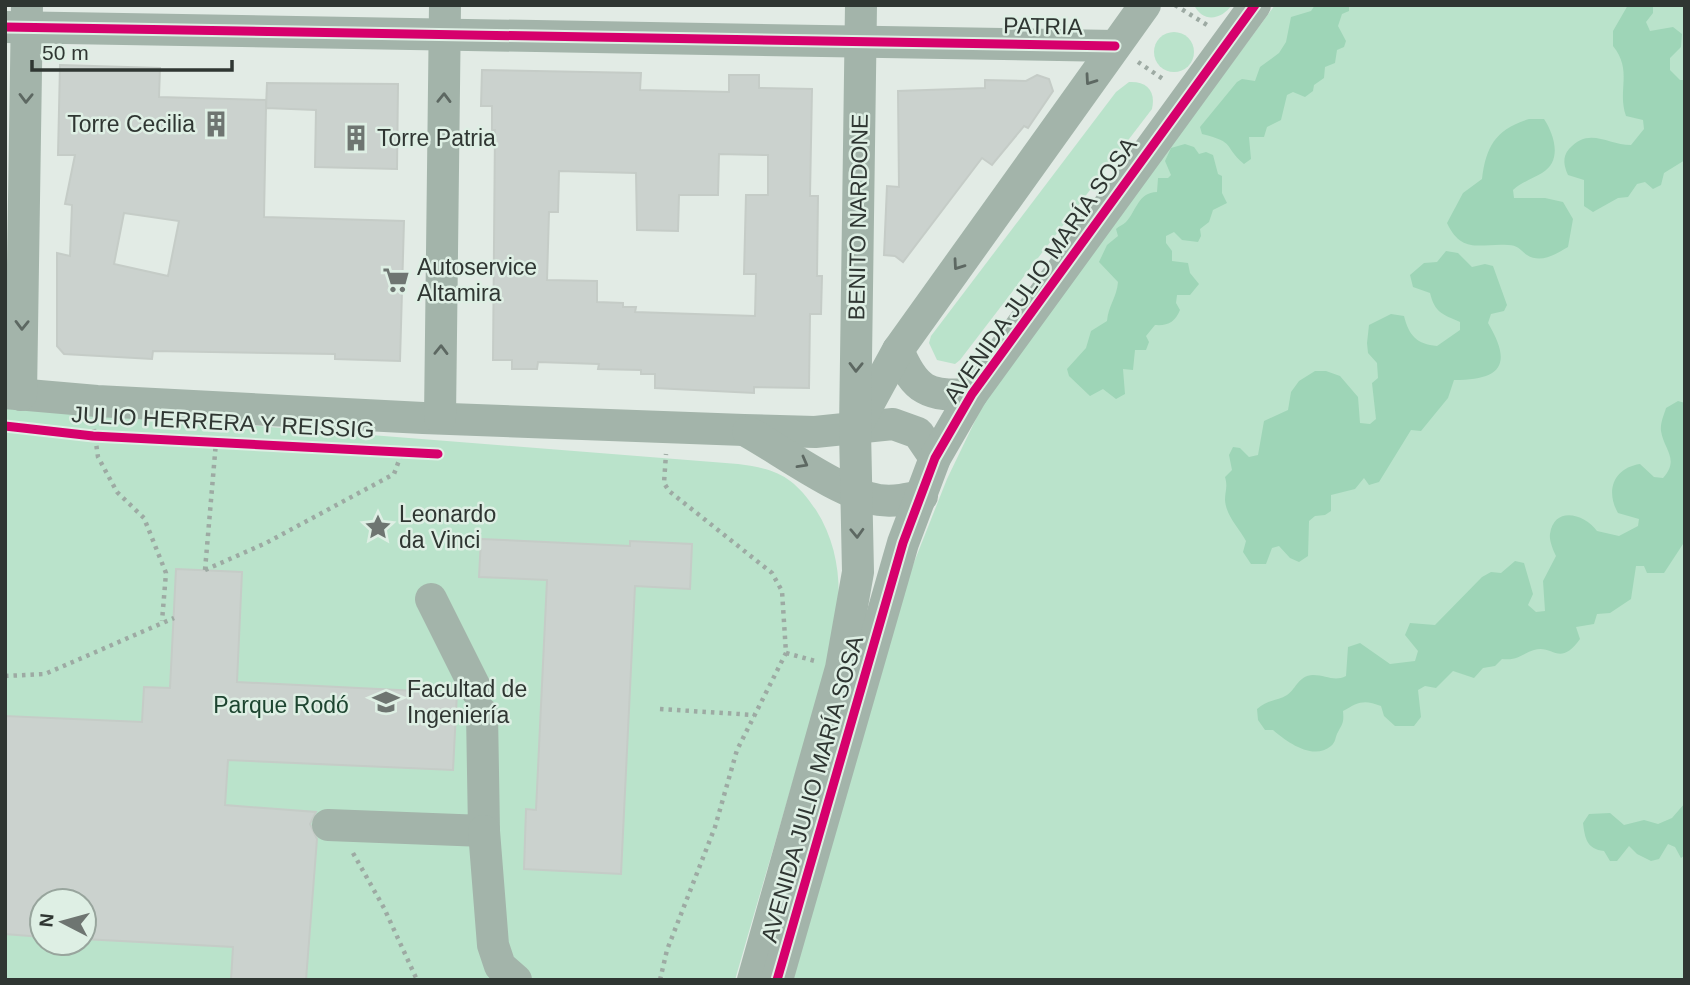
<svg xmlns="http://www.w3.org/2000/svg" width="1690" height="985" font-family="Arial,sans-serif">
<rect width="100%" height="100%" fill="#e2ebe5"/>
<g fill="#bae3cb" fill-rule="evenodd">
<path d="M1194 5H1232C1221 20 1203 23 1194 5Z"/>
<path d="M1275 5H1685V980H793L907 580 947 479 988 394Z"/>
<circle cx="1174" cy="52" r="20"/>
<path d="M1129 82C1147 81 1156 91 1152 109L960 360 955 364 937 360 929 343 931 336 1116 92Z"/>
<path d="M5 406 738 464C777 469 793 476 816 510 868 592 818 696 793 781 774 847 754 913 735 980H5ZM42 901H84V943H42Z"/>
</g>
<g fill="#9ed5b7">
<path d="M1315 5H1349V11L1342 14 1338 26 1346 41 1344 47 1337 50 1335 63 1325 67 1324 78 1314 85 1313 91 1305 97 1293 92 1287 95 1281 120 1267 127 1264 137H1249L1251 159 1244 164C1222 145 1237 143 1202 134L1200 127 1237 82 1242 79 1255 81 1260 67 1279 53 1286 42 1291 17 1311 11Z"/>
<path d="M1628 5H1653V13L1646 22 1650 31 1673 27 1682 34 1681 47 1670 58V70L1680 80H1685V160L1664 173 1661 185 1653 189 1645 182 1637 184 1628 197 1618 198 1593 212 1584 206V180L1568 175C1564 166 1562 157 1569 149 1589 126 1608 145 1631 145L1644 129 1643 120 1626 116C1617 90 1633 71 1613 46V31Z"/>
<path d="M1529 119H1544C1554 134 1563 161 1542 173 1532 179 1522 182 1513 190L1514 198H1545L1563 202 1573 219 1568 247C1556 254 1541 264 1527 255 1520 250 1518 245 1508 245 1481 243 1462 255 1447 223L1463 193 1482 179C1486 146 1496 129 1529 119Z"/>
<path d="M1185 144 1194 147 1199 154 1206 152 1213 155 1218 174 1222 176V193L1227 203 1213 210 1209 222 1200 229 1201 236 1198 242 1182 240 1174 232 1166 236V243L1172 251V261L1188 263 1190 273 1199 284 1190 295H1177L1176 303 1180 310C1175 322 1168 326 1155 325L1146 336 1149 342 1146 350H1135L1133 370 1123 369 1125 394 1116 399 1103 389 1090 396 1069 376 1067 369 1086 348 1091 331 1107 321C1108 306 1117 297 1118 282L1099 262 1107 245 1118 236 1116 229C1119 226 1123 225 1126 222 1136 212 1138 192 1157 192L1158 178H1168L1171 175 1165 161 1171 148Z"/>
<path d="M1446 251 1458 253 1472 267 1485 264 1493 266 1507 305 1504 311 1491 314 1488 323C1513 365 1501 380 1454 380L1448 398 1421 431 1411 430 1379 482 1369 485 1364 478 1355 489 1331 495V511L1325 515 1315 516 1309 521 1308 556 1299 562 1290 558 1279 546 1272 548 1266 564H1251L1243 552 1246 541C1239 528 1226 516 1225 500 1225 491 1228 487 1225 477L1232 470 1229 455 1233 447 1240 448 1249 457 1258 455 1264 421 1288 410 1291 392 1299 381 1315 371H1326L1340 376 1358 397 1360 423 1370 424 1376 419 1372 383 1378 378 1377 363 1368 353 1367 343 1369 325 1391 314 1404 316C1409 336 1417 344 1437 346L1460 330V322C1442 314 1435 313 1430 293L1413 287 1410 275 1424 263 1437 262Z"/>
<path d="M1678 401 1685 403V541L1664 573H1647L1644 566H1636L1631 599 1610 613 1597 614 1594 624 1576 627 1580 639C1559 668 1553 644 1534 650 1521 654 1518 661 1502 659L1495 666 1483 668 1474 678 1453 671 1436 688 1425 686 1418 690 1421 717 1414 726H1395L1384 716 1381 706C1364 699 1358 702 1343 711 1344 722 1343 723 1338 732 1335 737 1336 742 1331 746 1313 761 1287 742 1273 730H1265L1258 720 1257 709C1268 699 1278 701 1287 695 1297 688 1298 676 1313 675 1326 675 1334 682 1346 676L1348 647 1360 643 1390 664 1415 661 1418 651 1405 635 1410 623 1435 625 1482 577 1491 572 1501 573 1515 561 1524 563 1533 594 1528 605 1536 612 1545 611 1543 581 1556 556C1553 550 1549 540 1550 534 1554 505 1585 514 1597 531L1619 536 1638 526 1639 519 1618 513C1605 490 1614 468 1640 464L1654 477 1663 478C1680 459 1664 450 1661 431 1660 423 1664 415 1666 408Z"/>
<path d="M1685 803V855L1681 858 1675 847 1668 844 1659 859 1651 861 1637 854 1629 846 1617 861H1610L1604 851C1587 849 1585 839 1583 823L1589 814 1610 813 1624 825 1644 820 1658 824 1672 818Z"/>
</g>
<g fill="#cbd2ce" stroke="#c5ccc7" stroke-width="2" fill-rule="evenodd">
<path d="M60 65 160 68 159 97 266 100V108L267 83 398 84 397 169 315 167 316 110 266 108 264 217 404 221 400 361 335 359V354L153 351 152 359 64 354 57 346V253L70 256 72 205 65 204 75 155H58ZM124 213 179 221 168 276 114 264Z"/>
<path d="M482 70 641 73 640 90 729 92V75H759V88L812 89 810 196H818L817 276H822L821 314H810L809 388 754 387V393L655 388V374H641V370L598 369 599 364 538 362 537 369H512V360H493L495 130H492V106H481ZM719 154 768 155V195H746L744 274H756L755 316 635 312 636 307H623V303L597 302V281L547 280 549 212H558L559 171 636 173 637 230 678 231 679 195H718Z"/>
<path d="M1037 75 1049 79 1053 91 1028 128 1024 126 992 165 982 158 903 262 895 256 884 255 887 186 899 187 898 91 985 88V80L1026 81Z"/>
<path d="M481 539 630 546V541L692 544 690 589 635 586 621 874 524 869 526 809 536 810 547 580 479 577Z"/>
<path d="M176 569 242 572 237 682 457 693 453 770 228 760 225 805 316 812 310 824 317 839 306 980H231L233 947 84 939V901H42V937L5 934V716L142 722 144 687 170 688Z"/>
</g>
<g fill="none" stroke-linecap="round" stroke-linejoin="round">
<g stroke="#9daaa3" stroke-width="4.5" stroke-dasharray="3.5 5" stroke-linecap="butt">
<path d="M1175 5 1207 25"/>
<path d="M1138 62 1166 81"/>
<path d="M94 429 98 457 117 492 144 518 166 573 162 621"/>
<path d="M205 570 266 543 394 474 405 444"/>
<path d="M205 570 216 442"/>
<path d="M786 653 815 661"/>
<path d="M5 676 45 674 174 618"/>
<path d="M660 709 754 715"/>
<path d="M353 853 384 908 417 980"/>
<path d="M660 980 667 950 715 827 737 750 786 653 782 591 772 573 669 491 664 483 666 454"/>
</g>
<g stroke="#a3b4aa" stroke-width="32">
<path d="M5 27 1115 46"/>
<path d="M898 350C915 391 928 397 972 394"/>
<path d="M5 393 97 401 423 418 744 430 815 432 893 424 918 433 935 458"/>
<path d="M21 395 27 5"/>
<path d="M440 418 445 5"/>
<path d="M857 425 898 350 1145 5"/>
<path d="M748 432C782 451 842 495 879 500 894 502 908 499 922 496"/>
<path d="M431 599 477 691"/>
<path d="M328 825 484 831 482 713"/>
<path d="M484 831 493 945 500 966 516 980"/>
<path d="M753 980 841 668 858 572 855 430 861 5"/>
<path d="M777 980 903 543 935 458 972 394 1255 5"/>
</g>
<g stroke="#deefe4" stroke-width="13">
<g id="cycleway">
<path d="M5 27 1115 46"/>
<path d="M5 426 93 436 438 454"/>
<path d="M777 980 903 543 935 458 972 394 1255 5"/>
</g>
</g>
<use href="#cycleway" stroke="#d6006c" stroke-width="9"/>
</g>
<defs><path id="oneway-chevron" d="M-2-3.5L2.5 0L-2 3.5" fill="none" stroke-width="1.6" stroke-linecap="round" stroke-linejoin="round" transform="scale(1.75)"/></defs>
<g stroke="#5d6862">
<use href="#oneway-chevron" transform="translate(1090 80) rotate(125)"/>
<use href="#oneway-chevron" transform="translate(26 98) rotate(91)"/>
<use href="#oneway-chevron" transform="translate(444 98) rotate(-89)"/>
<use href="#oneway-chevron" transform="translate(958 265) rotate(125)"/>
<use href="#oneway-chevron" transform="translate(22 325) rotate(91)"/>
<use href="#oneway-chevron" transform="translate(441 350) rotate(-89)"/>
<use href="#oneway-chevron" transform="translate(856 367) rotate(91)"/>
<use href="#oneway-chevron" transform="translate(803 463) rotate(29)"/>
<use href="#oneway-chevron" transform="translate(857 533) rotate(88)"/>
</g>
<defs>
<g id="building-bare" transform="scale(2.1)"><path d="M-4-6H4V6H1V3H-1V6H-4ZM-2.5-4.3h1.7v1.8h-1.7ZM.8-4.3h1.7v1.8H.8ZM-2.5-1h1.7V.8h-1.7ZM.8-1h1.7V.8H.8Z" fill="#6e7571" stroke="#deefe4" stroke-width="2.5" paint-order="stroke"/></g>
<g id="supermarket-bare" transform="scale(2.1)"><path d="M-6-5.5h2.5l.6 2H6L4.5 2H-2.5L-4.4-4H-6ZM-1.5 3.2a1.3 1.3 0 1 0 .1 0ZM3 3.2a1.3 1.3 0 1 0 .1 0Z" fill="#6e7571" stroke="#deefe4" stroke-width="2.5" paint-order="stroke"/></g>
<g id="sight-bare" transform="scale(2.1)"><path d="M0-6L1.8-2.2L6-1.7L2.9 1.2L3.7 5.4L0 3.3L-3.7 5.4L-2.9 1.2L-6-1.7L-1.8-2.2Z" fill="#6e7571" stroke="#deefe4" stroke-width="2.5" paint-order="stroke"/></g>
<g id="university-bare" transform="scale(2.1)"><path d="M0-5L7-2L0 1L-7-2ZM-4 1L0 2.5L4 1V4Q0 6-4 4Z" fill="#6e7571" stroke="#deefe4" stroke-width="2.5" paint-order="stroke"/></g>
</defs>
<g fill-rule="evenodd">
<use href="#building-bare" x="216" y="124"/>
<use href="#building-bare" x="356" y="138"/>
<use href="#supermarket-bare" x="396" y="280"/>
<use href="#sight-bare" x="378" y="527"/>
<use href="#university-bare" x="386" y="702"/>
</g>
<g text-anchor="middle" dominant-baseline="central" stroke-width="5" stroke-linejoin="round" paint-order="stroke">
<g font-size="23" fill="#2f3632" stroke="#deefe4">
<text transform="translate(1043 26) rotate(1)">PATRIA</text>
<text transform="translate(858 217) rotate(-89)">BENITO NARDONE</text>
<text transform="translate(1040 270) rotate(-55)">AVENIDA JULIO MARÍA SOSA</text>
<text transform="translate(223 422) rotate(3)">JULIO HERRERA Y REISSIG</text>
<text transform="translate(812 789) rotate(-74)">AVENIDA JULIO MARÍA SOSA</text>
</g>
<g font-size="23" fill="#2f3632" stroke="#deefe4" text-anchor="start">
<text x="195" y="124" text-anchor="end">Torre Cecilia</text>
<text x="377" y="138">Torre Patria</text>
<text x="417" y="267">Autoservice<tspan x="417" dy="26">Altamira</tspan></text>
<text x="399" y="514">Leonardo<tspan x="399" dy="26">da Vinci</tspan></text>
<text x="407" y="689">Facultad de<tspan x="407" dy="26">Ingeniería</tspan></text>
</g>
<g font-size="23" fill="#1d4530" stroke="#deefe4">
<text x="281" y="705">Parque Rodó</text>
</g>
</g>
<rect width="1690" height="985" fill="none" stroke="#2f3632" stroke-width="14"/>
<g transform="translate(63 922) rotate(276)"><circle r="33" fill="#deefe4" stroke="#98a59d" stroke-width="2"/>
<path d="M0-5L12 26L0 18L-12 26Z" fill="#6e7571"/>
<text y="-10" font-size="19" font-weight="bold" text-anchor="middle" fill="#2f3632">N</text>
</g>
<path d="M32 60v10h200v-10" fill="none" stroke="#2f3632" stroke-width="3.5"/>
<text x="42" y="60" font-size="21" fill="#2f3632" stroke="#deefe4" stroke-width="5" paint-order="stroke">50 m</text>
</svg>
